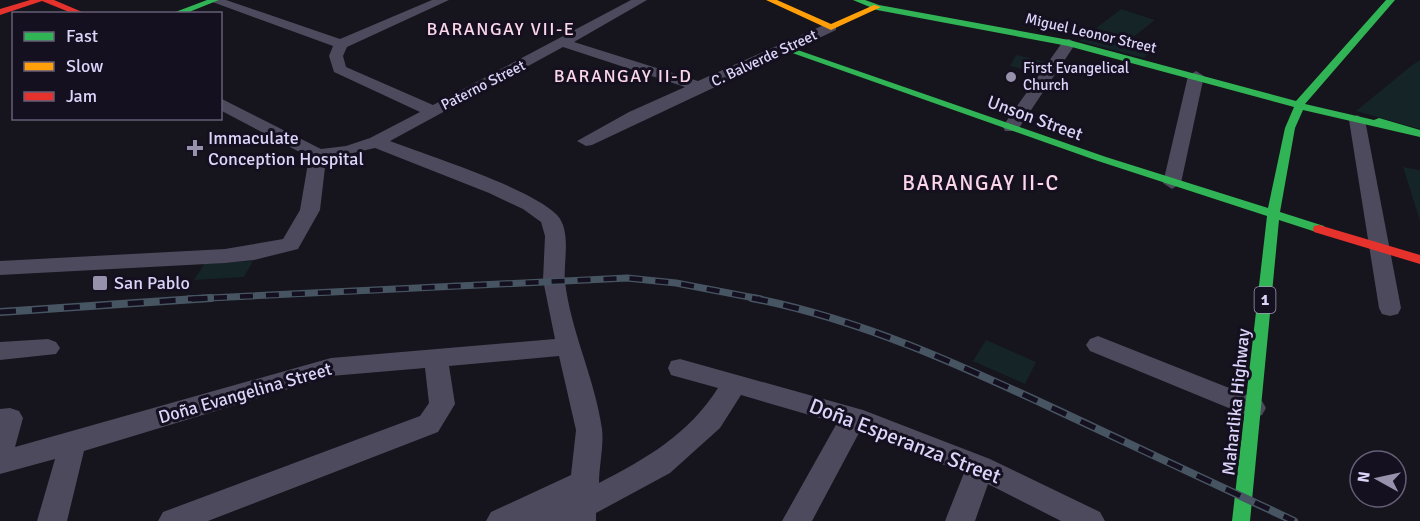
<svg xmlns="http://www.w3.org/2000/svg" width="1420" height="521" font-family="Signika,sans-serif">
<rect width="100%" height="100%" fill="#16141c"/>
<g fill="#142427">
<path d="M1121 9 1155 20 1132 38 1158 45 1144 58 1079 41Z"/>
<path d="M1016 55 1055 64 1048 75 1010 66Z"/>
<path d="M1420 60V129L1356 111 1411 66Z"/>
<path d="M1403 167 1420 170V221Z"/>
<path d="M253 261 244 277 194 280 204 264Z"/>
<path d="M986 340 1036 362 1025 384 973 361Z"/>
</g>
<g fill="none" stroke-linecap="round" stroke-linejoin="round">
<g fill="#4c4a5c" fill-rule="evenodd">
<path d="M207 0H226L340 39 432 0H449L347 47 343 56 346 67 433 105 631 0H647L574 42 698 81 826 24H836V30L592 145 586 146 577 141 629 112 685 87 563 47 390 141C429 156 531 188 557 215 572 231 563 263 565 282 571 332 595 379 602 429 604 446 599 466 599 483 647 458 688 435 718 388L671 375 668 368 671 361 680 359 863 410 990 459 1100 512 1105 521H1061L988 484 975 521H945L964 473 860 431 812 521H782L837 423 741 395 720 428 670 473 596 513V521H486L491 512 571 475 576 430 559 356 449 366 455 404 438 432 208 521H158L163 512 420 416 429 403 425 368 331 376 84 451 67 521H37L55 459 0 474V409L10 408 19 411 23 418 15 447 331 358 555 339 543 280 545 236 541 222 523 209 489 193 375 148 326 159 320 210 298 249 254 260 225 263 0 275V261L225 249 283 239 300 210 309 157 220 110V98L321 149 346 146 370 138 420 112 334 72 329 56 333 46Z"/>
<path d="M1069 39 1076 43 1017 131H1005L1003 127 1005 123 1064 40Z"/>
<path d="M1196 71 1204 76 1181 183 1172 189 1163 183 1188 76Z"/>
<path d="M1357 115 1365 120 1401 308 1398 314 1390 316 1382 314 1379 308 1349 120Z"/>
<path d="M1098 336 1262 401 1266 408 1262 415 1253 418 1090 351 1086 345 1090 339Z"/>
<path d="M48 339 56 342 60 348 56 354 0 360V342Z"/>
</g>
<g fill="#30b455" fill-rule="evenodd">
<path d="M207 0H219L184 14H170Z"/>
<path d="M853 0H865L879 5 1069 40 1296 101 1386 0H1395L1305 104 1374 120 1379 118 1420 130V137L1303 110 1295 128 1280 212 1324 226 1325 229 1319 233 1279 220 1250 521H1232L1267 216 1098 161 781 49 789 47 1106 157 1268 208 1285 128 1294 107 1068 46 877 10Z"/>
</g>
<path fill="#ff9f0a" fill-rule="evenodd" d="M766 0H777L831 24 874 5 881 7 831 30Z"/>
<g fill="#e5322d" fill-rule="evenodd">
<path d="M30 0H54L87 14H74L42 1 0 15V9Z"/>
<path d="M1319 225 1420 255V264L1314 232 1313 229 1314 226Z"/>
</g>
<g stroke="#475563" stroke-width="7">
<path id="rail-far1" d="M188 299 627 278 676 283 760 299"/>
</g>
<g stroke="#475563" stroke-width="8">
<g id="rail">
<path d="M752 298C860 319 960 365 1059 411 1137 448 1216 484 1294 521"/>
<path d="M0 312 211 298"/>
</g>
</g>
<use href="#rail-far1" stroke="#151020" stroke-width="4.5" stroke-dasharray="13" stroke-linecap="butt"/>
<use href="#rail" stroke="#151020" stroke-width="5" stroke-dasharray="16" stroke-linecap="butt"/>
</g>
<g fill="#9791ac" stroke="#151020" stroke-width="2">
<circle cx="1011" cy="77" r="6"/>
<path d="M192 139h6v6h6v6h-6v6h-6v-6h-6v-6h6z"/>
<rect x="92" y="275" width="16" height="16" rx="3"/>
</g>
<g text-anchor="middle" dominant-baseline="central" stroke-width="6" stroke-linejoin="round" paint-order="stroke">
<g font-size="15" fill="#ddd4fa" stroke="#151020">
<text transform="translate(1091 33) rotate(13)">Miguel Leonor Street</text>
<text transform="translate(764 58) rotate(-25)">C. Balverde Street</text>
<text transform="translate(483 85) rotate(-27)">Paterno Street</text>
</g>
<g font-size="15" fill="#ddd4fa" stroke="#151020" text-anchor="start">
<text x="1023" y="68">First Evangelical<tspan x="1023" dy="17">Church</tspan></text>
</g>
<rect fill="#151020" stroke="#a199b9" stroke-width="1.5" x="1254.5" y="287" width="21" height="26" rx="4.5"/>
<g font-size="16" font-weight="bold" fill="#ddd4fa">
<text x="1265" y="300">1</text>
</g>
<g font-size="18" letter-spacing="1.5" fill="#fad6e8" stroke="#151020">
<text x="501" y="29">BARANGAY VII-E</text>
<text x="623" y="76">BARANGAY II-D</text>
</g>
<g font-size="18" fill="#ddd4fa" stroke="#151020">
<text transform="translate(1035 118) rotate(20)">Unson Street</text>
<text transform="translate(245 393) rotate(-16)">Doña Evangelina Street</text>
<text transform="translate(1236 402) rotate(-84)">Maharlika Highway</text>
</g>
<g font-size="18" fill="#ddd4fa" stroke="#151020" text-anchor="start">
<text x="208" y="138">Immaculate<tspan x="208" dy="21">Conception Hospital</tspan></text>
<text x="114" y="283">San Pablo</text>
</g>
<g font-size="21" letter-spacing="1.5" fill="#fad6e8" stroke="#151020">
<text x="981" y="183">BARANGAY II-C</text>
</g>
<g font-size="21" fill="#ddd4fa" stroke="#151020">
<text transform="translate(905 441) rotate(21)">Doña Esperanza Street</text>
</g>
</g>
<rect x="12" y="12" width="210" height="108" fill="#151020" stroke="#655e77" stroke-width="1.5"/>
<rect x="24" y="32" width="30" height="9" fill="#30b455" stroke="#655e77" stroke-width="1.5"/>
<text x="66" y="42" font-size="18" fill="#ddd4fa">Fast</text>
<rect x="24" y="62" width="30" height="9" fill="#ff9f0a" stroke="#655e77" stroke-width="1.5"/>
<text x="66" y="72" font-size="18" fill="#ddd4fa">Slow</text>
<rect x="24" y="92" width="30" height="9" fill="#e5322d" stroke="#655e77" stroke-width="1.5"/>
<text x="66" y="102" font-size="18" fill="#ddd4fa">Jam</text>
<g transform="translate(1378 479) rotate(278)"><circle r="28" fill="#151020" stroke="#655e77" stroke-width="1.5"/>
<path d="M0-4.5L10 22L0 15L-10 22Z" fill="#9791ac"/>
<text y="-9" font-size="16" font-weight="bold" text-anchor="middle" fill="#ddd4fa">N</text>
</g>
</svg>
